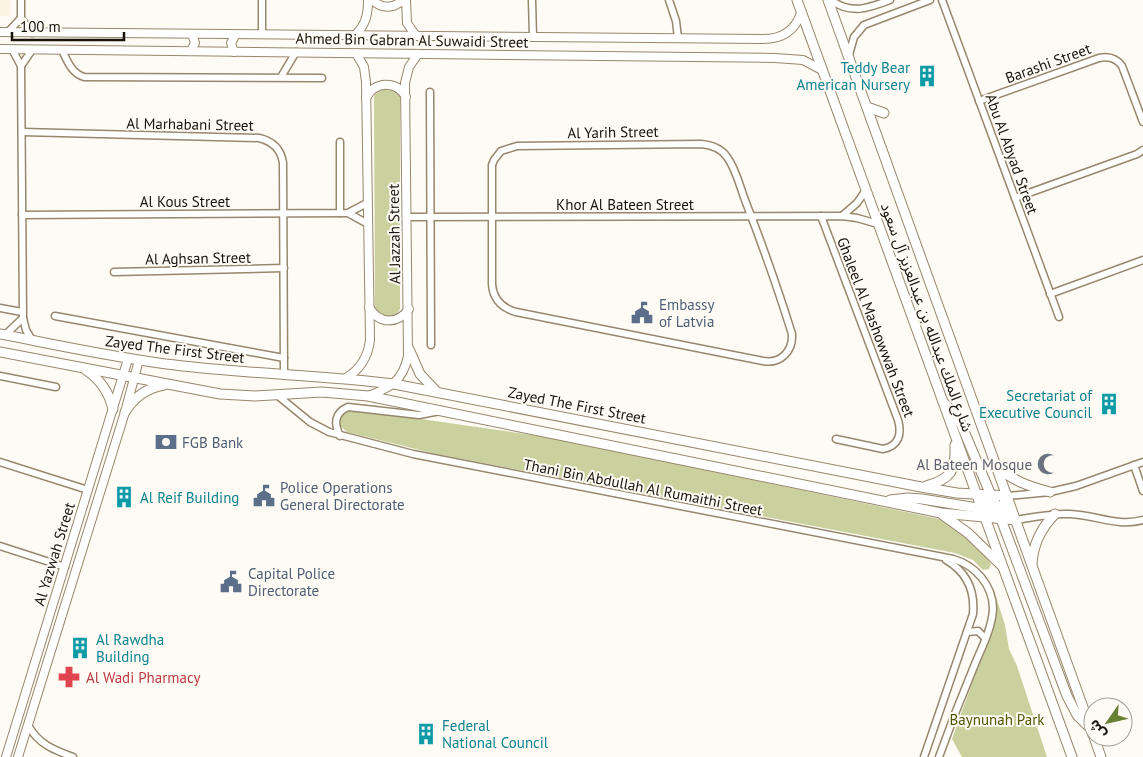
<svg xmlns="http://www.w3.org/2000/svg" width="1143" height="757" font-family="'PT Sans','Noto Sans Arabic',sans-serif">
<rect width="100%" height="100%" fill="#fefbf5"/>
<path fill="#fbf3e4" d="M0 0H11L10 16H0Z"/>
<g fill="#cad19e">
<path d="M389 85 400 95V309L396 315 387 319 378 314 375 307 374 96 378 90Z"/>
<path d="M351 409 553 438 944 520C961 533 980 546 991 564L989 569 983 570 973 560 955 553 436 454 347 432 340 426C340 416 343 413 351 409Z"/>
<path d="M996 597 1005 625 1009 649 1017 666 1047 757H962L952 739 994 622Z"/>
</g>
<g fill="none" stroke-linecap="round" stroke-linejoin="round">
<g stroke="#97876c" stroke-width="9">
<g id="minor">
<path d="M21 0V18L32 33"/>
<path d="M262 0V34"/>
<path d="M532 0 533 37"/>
<path d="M669 0 676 21 678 38"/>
<path d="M831 0C851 15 869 8 890 0"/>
<path d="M942 0 1059 317"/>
<path d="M8 32 21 18"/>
<path d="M12 49 21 66 23 318 26 330 32 340"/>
<path d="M62 50C67 60 71 73 84 77L322 78"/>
<path d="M849 55 854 37 864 25 930 0"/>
<path d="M21 66 32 50"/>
<path d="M281 77 296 52"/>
<path d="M430 92 431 345"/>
<path d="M979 101 1099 58C1109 56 1116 58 1122 66L1143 122"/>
<path d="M22 132 259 138C272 141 281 149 283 163L284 375"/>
<path d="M340 142V213"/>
<path d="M701 144C712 145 721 148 727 157 736 169 740 187 745 200 762 244 778 289 792 334 793 352 780 364 763 361L516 312C502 308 493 299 492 284V165L494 160 501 151 517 146Z"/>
<path d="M1015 198 1137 154 1143 150"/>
<path d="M348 213 368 224"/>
<path d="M22 215 348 213 367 203"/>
<path d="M821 216 898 420C902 434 899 446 883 449L836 439"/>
<path d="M842 216 857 203 866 190"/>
<path d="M407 217 842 216 857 218 878 224"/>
<path d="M114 272 284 268"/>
<path d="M1050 294 1143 260"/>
<path d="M0 308 22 312"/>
<path d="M55 316 284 358"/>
<path d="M5 335 23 318"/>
<path d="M0 376 56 387"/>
<path d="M277 395 310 422 329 432 413 454 953 559C975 565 993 585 993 609 992 628 982 647 975 664 962 695 950 726 939 757"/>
<path d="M340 436C334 424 334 413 348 407L419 415 440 411"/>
<path d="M0 462 88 490"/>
<path d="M1134 465 1143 491"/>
<path d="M1008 496 1050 492 1076 486 1143 462"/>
<path d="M1016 520C1034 517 1052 513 1070 514 1096 515 1117 527 1143 520"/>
<path d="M0 546 65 567"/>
<path d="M967 632 978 631 985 638"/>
<path d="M28 725C38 744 54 750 73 757"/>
<path d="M924 757 973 614C975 591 967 572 946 560"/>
</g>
</g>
<g stroke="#97876c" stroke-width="10">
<g id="tertiary">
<path d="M372 0C382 9 393 9 403 0"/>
<path d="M406 0 407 23 416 36"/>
<path d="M0 32 763 39C782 39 795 31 801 13"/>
<path d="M355 35C366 25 368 14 368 0"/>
<path d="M0 49 775 58 803 60 822 70"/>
<path d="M191 51 195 43 192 34"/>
<path d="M234 52 231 43 236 34"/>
<path d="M366 98C375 81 396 80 406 97"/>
<path d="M369 307C379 325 398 324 409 309"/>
<path d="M346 378C361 369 368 357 370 340L366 82 364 67 356 53"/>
<path d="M368 396C390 388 403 381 408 356L405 83 409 67 418 54"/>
<path d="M6 757 128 359"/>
<path d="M18 757 125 412 139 360"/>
</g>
</g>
<g stroke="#97876c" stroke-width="11">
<g id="secondary">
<path d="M797 0 1072 757"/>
<path d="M828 0 1093 735"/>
<path d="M867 107 884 113"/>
<path d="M0 334C58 345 116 358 175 365 248 374 321 375 394 384L921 487 957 493 1008 496"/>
<path d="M409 349 420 374 436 391"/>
<path d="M0 352 220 394 255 396 322 392 368 396 941 513 1016 520"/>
<path d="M86 370C101 380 109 392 113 409"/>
<path d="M945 404 953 412 961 424 993 500 999 508 1014 519"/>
<path d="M125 412C134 397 147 388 164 385"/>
<path d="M997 466C1012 481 1031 487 1050 492"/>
<path d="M926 486C951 479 956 471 955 445"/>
<path d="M976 494 991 505 1001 519 1067 696 1077 715 1088 726"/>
<path d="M890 500 908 498 922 499 990 510 1002 506 1008 496"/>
<path d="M943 515 968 533 1001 565"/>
<path d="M1032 564C1033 545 1041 528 1055 514"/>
<path d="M1094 737 1101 757"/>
</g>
</g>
<use href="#minor" stroke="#fff" stroke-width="6"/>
<use href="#tertiary" stroke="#fff" stroke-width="8"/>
<use href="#secondary" stroke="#fff" stroke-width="9"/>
</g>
<defs>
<g id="building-bare" transform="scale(1.725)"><path d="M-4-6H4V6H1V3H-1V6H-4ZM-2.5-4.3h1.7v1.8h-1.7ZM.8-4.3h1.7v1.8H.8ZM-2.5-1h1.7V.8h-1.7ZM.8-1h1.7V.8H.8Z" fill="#0f9aa8" stroke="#fefbf5" stroke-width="2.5" paint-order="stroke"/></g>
<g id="civic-bare" transform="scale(1.725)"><path d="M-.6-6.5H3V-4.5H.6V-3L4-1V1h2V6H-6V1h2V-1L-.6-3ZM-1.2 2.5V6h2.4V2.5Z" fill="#5c6f8a" stroke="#fefbf5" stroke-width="2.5" paint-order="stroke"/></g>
<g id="bank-bare" transform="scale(1.725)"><path d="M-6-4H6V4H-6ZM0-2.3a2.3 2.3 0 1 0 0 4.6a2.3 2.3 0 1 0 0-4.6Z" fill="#5c6f8a" stroke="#fefbf5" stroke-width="2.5" paint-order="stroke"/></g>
<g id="mosque-bare" transform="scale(1.725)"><path d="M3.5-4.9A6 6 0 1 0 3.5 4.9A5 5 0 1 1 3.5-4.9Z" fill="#6b7280" stroke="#fefbf5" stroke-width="2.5" paint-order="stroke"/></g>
<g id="pharmacy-bare" transform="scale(1.725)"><path d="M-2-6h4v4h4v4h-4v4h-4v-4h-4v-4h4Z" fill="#e0444e" stroke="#fefbf5" stroke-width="2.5" paint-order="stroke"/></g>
</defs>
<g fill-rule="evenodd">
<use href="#building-bare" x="927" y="76"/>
<use href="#civic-bare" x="642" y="313"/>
<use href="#building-bare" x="1109" y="404"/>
<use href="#bank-bare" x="166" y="442"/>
<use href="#mosque-bare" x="1048" y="464"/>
<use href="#civic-bare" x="264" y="496"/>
<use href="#building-bare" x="124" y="497"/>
<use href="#civic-bare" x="231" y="582"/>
<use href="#building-bare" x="80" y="648"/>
<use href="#pharmacy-bare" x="69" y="677"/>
<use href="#building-bare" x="426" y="734"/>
</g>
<g text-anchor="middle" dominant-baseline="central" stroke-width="4" stroke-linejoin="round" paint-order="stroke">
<g font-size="15" fill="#191309" stroke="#fefbf5">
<text transform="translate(412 40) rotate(1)">Ahmed Bin Gabran Al Suwaidi Street</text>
<text transform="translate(1048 63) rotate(-20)">Barashi Street</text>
<text transform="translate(190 124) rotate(1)">Al Marhabani Street</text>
<text transform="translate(613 132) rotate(-1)">Al Yarih Street</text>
<text transform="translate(1012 154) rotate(70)">Abu Al Abyad Street</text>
<text x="185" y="201">Al Kous Street</text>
<text x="625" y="204">Khor Al Bateen Street</text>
<text transform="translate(394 234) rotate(-91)">Al Jazzah Street</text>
<text transform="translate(198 258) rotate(-1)">Al Aghsan Street</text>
<text transform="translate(927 317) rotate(70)">شارع الملك عبدالله بن عبدالعزيز آل سعود</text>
<text transform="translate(876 327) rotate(69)">Ghaleel Al Mashowwah Street</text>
<text transform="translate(175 349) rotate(7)">Zayed The First Street</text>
<text transform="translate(577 405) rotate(11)">Zayed The First Street</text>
<text transform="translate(643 487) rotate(11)">Thani Bin Abdullah Al Rumaithi Street</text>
<text transform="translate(54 554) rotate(-73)">Al Yazwah Street</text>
</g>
<g font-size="15" fill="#0d838f" stroke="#fefbf5" text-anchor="start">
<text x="910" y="67" text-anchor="end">Teddy Bear<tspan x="910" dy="17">American Nursery</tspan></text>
<text x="1092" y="395" text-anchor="end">Secretariat of<tspan x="1092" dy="17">Executive Council</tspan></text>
<text x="140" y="497">Al Reif Building</text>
<text x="96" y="639">Al Rawdha<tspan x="96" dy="17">Building</tspan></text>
<text x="442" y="725">Federal<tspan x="442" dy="17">National Council</tspan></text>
</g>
<g font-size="15" fill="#4e5e75" stroke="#fefbf5" text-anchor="start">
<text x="659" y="304">Embassy<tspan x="659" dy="17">of Latvia</tspan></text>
<text x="182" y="442">FGB Bank</text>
<text x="280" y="487">Police Operations<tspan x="280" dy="17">General Directorate</tspan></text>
<text x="248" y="573">Capital Police<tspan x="248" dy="17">Directorate</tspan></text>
</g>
<g font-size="15" fill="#5b616d" stroke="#fefbf5" text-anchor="end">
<text x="1032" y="464">Al Bateen Mosque</text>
</g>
<g font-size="15" fill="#be3a42" stroke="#fefbf5" text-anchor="start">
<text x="86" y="677">Al Wadi Pharmacy</text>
</g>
<g font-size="15" fill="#505500" stroke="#fefbf5">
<text x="997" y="719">Baynunah Park</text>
</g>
</g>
<g transform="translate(1108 722) rotate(236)"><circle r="24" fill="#fefbf5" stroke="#a29e97"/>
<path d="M0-4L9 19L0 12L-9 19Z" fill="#698133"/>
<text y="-8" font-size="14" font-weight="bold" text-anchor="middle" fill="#191309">ش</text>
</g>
<path d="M12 32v8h112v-8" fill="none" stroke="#191309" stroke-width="2.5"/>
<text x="20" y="32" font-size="15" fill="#191309" stroke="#fefbf5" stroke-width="4" paint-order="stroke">100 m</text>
</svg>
